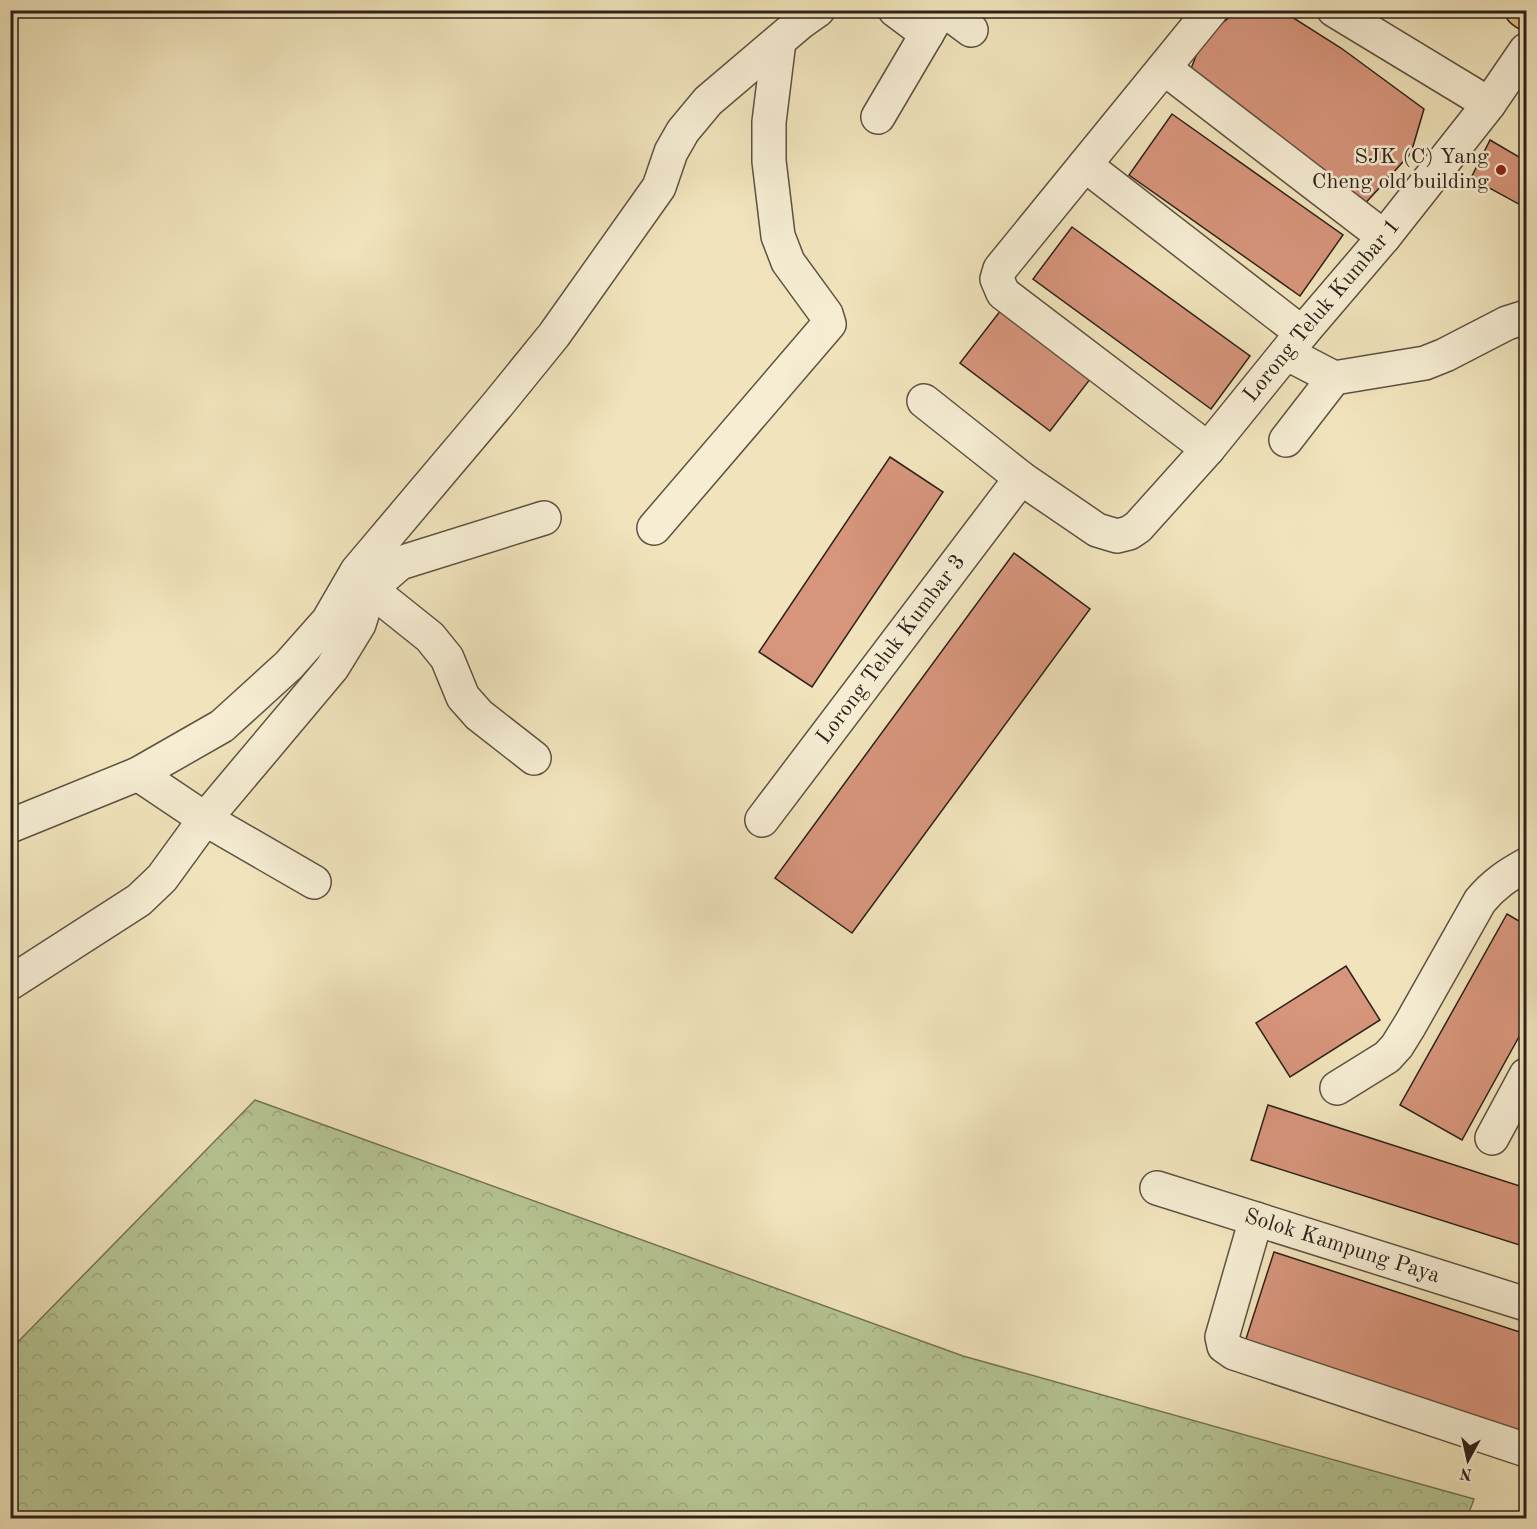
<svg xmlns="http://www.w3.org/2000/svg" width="1537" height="1529" font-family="'Old Standard TT',serif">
<defs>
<pattern id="forest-crowns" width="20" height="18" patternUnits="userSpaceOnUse" patternTransform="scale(1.5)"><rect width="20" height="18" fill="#b6c593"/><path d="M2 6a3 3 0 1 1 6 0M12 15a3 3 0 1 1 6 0" fill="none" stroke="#9da97e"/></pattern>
</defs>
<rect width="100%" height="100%" fill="#f1e4bc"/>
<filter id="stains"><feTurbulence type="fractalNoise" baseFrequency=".00333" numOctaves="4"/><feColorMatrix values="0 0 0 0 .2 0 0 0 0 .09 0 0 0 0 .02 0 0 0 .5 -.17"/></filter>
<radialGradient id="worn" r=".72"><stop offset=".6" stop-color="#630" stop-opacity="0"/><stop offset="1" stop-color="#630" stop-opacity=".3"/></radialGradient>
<path fill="url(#forest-crowns)" stroke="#727456" stroke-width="1.5" d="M255 1100 963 1356 1474 1499 1467 1518H11V1349Z"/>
<g fill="#d7957c" stroke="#2d221a" stroke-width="1.5">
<path d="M1239 10H1281L1341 48 1424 109 1411 153 1361 208 1185 84 1203 38Z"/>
<path d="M1172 114 1343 235 1300 296 1129 175Z"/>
<path d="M1490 140 1526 161V208L1471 178Z"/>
<path d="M1072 227 1250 356 1211 409 1033 279Z"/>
<path d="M1001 310 1091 378 1050 431 960 363Z"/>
<path d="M890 457 943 492 812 687 759 652Z"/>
<path d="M1014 553 1090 609 852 933 775 878Z"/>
<path d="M1507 914 1526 925V1024L1462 1140 1400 1105Z"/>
<path d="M1346 966 1380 1020 1290 1077 1256 1023Z"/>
<path d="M1268 1105 1526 1188V1247L1251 1160Z"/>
<path d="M1274 1252 1526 1334V1433L1245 1342Z"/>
</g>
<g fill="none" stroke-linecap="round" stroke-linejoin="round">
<g stroke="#5e5242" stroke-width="36">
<g id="minor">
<path d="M895 10 927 34"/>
<path d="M944 10 971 30"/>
<path d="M1334 10 1489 104"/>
<path d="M1164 68 1384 237"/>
<path d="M878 117 941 10"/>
<path d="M1085 165 1302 333"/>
<path d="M1286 353 1334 378 1425 363 1445 355 1507 323 1526 317"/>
<path id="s1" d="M924 401 1021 478 1097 530 1117 536 1129 533 1138 527 1208 449 1302 333 1384 237 1489 104 1526 50"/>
<path d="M1286 440 1334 378"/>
<path d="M1208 449 1003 293 997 279 1000 269 1211 10"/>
<path d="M654 528 829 324 826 314 788 262 778 236 769 161V122L779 41"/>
<path d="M359 574 370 589 430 637 447 658 463 697 479 715 534 758"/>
<path d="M138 774 205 819 314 882"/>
<path id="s2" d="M762 820 1021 478"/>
<path d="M10 826 138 774 222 726 289 665 328 621 357 571 498 404 554 335 659 187 671 152 683 131 708 101 801 22 818 10"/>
<path d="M10 983 139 900 162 878 205 819 332 668 359 624 370 589 400 563 544 518"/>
<path d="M1337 1088 1387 1057 1397 1046 1410 1025 1480 901C1494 884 1508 875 1526 865"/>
<path d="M1492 1138 1526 1075"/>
<path id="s3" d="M1157 1188 1526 1304"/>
<path d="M1256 1219 1222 1337 1224 1346 1234 1353 1526 1450"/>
</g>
</g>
<g stroke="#2d221a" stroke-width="36">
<path id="major" d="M1522 10 1526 13"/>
</g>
<use href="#minor" stroke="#f6edd3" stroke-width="33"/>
<use href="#major" stroke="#e8c27e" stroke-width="33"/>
</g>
<circle fill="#8f2418" stroke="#f6edd3" stroke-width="2" cx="1501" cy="170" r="6"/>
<g text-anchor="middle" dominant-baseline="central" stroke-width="5" stroke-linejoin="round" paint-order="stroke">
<g font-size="22" fill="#2d221a" stroke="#f6edd3" text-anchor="end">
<text x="1489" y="157">SJK (C) Yang<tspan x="1489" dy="25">Cheng old building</tspan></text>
</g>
<g font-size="22" fill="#2d221a" stroke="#f6edd3">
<text stroke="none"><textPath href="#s1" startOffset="544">Lorong Teluk Kumbar 1</textPath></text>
<text stroke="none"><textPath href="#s2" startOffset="214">Lorong Teluk Kumbar 3</textPath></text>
<text stroke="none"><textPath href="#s3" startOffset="194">Solok Kampung Paya</textPath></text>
</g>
</g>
<rect width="1537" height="1529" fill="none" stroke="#f1e4bc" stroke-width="36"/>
<rect x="12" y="12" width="1513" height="1505" fill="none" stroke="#2d221a" stroke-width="3"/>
<rect x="18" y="18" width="1501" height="1493" fill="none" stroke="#2d221a" stroke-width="1.5"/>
<g transform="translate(1468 1460) rotate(188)" stroke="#f6edd3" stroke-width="4.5" paint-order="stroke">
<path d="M0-4.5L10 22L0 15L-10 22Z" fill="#2d221a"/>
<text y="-9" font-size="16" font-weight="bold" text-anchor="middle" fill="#2d221a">N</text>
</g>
<rect width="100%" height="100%" filter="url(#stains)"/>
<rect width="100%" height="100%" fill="url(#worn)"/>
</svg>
